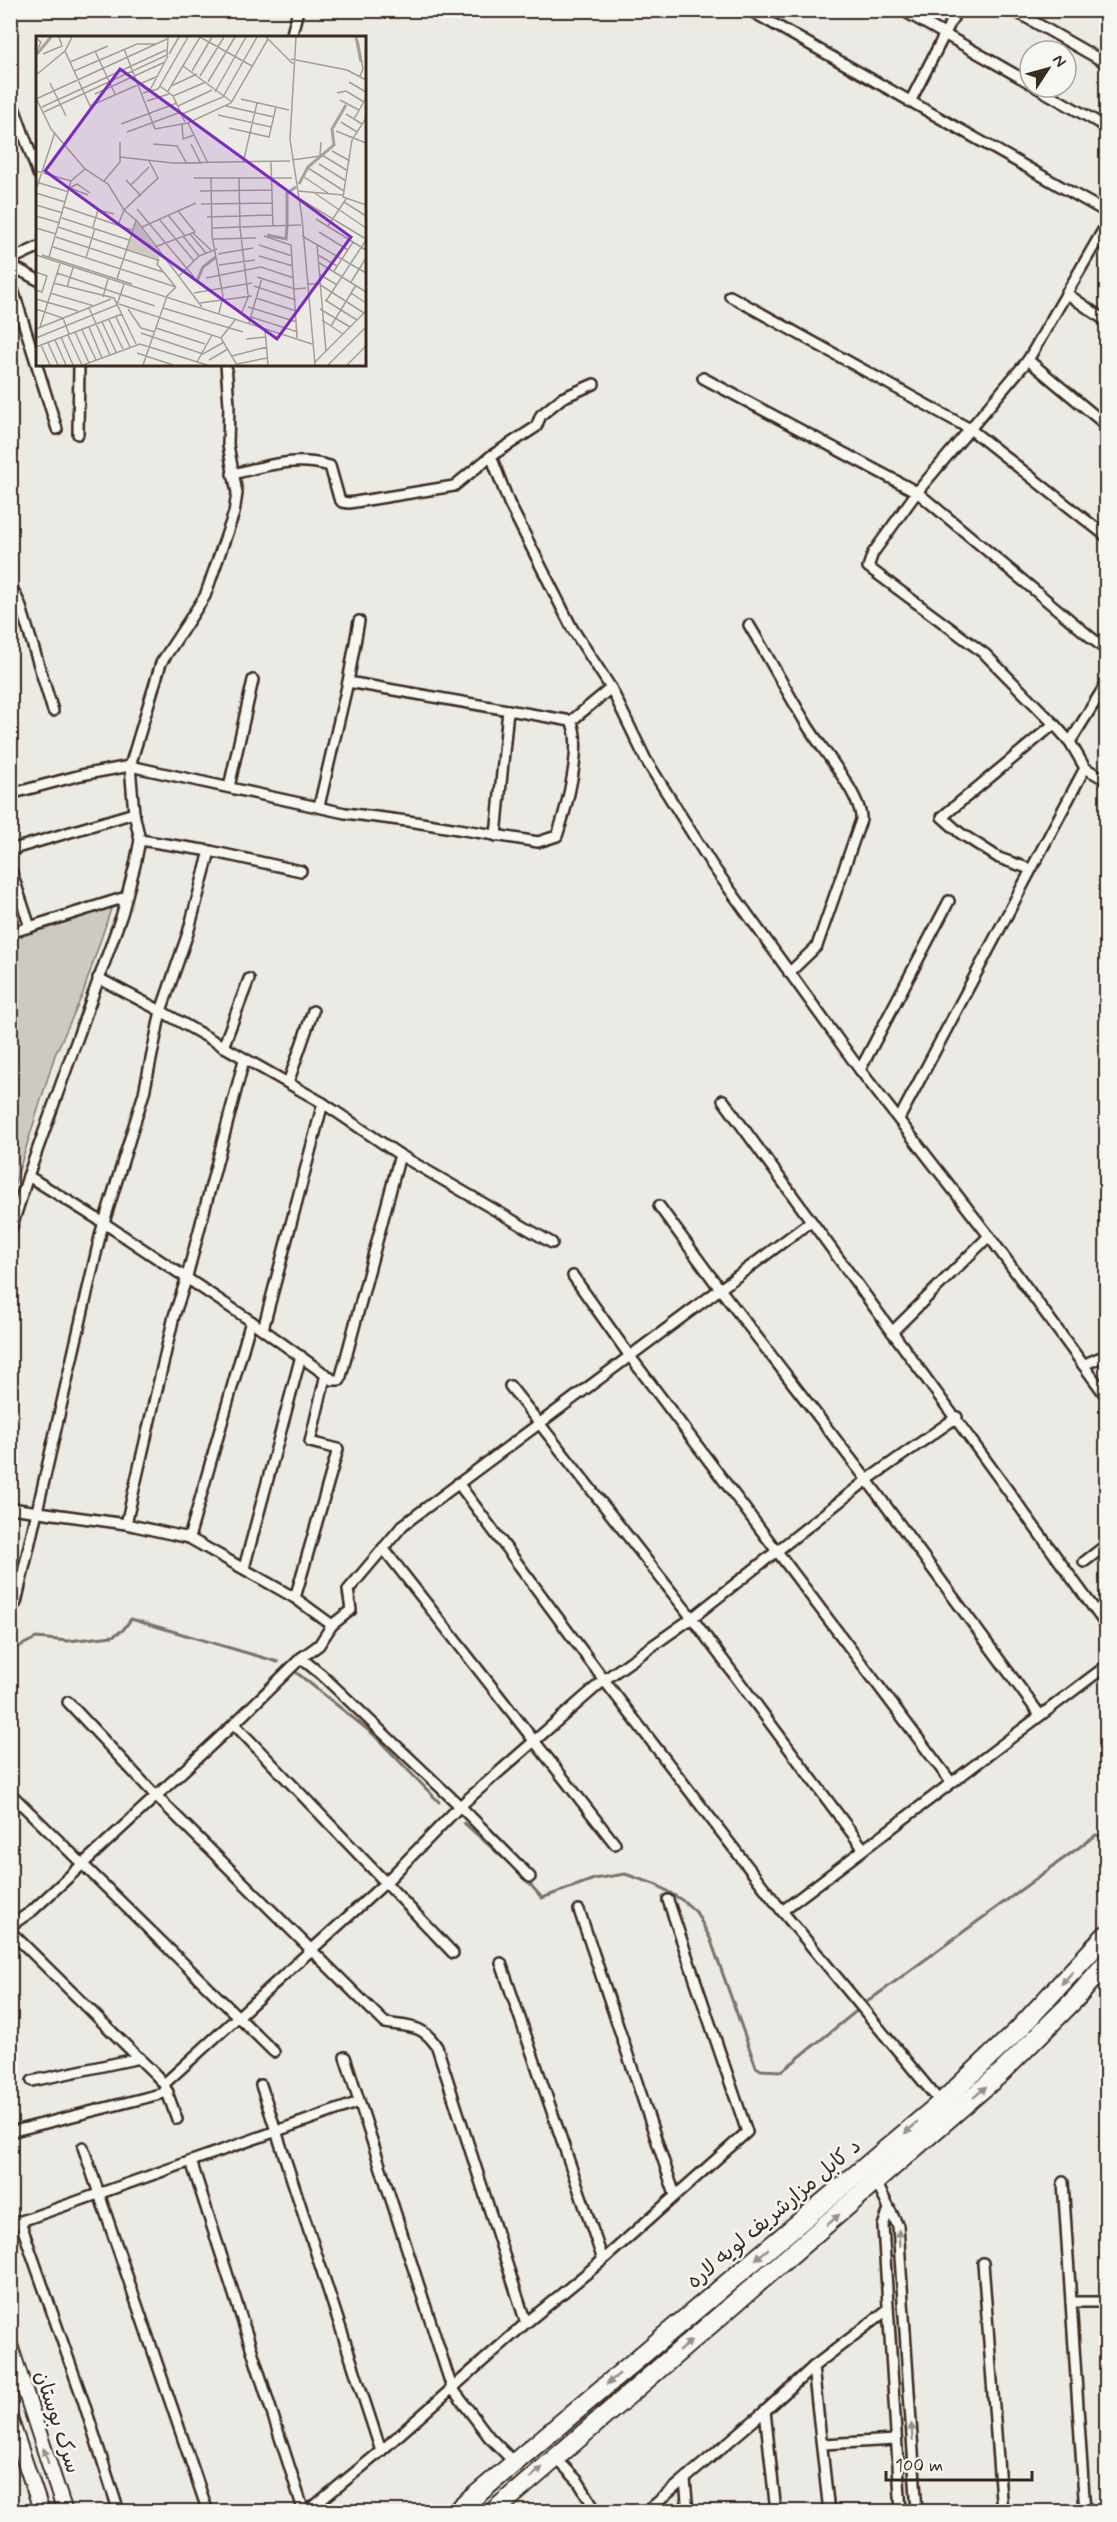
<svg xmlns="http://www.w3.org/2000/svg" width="1117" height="2522" font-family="Mynerve,'Playpen Sans Arabic',sans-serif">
<rect width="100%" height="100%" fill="#ebeae5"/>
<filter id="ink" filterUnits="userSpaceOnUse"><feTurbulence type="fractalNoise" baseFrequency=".0167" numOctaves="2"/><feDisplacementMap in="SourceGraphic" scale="12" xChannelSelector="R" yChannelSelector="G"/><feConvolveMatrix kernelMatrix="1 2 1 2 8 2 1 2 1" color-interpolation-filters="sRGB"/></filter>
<g filter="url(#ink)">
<path fill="#cdcac4" stroke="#847a71" stroke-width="1.5" d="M113 903 82 996 55 1055 11 1196V936Z"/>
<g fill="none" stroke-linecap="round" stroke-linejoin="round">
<g stroke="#7c7167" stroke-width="3">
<path d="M10 1651 36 1638 68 1641 113 1636 123 1630 131 1619 278 1662"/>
<path d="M297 1673 373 1734 439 1802"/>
<path d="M464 1823 522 1875 542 1898 594 1879 625 1874 657 1885 685 1902 696 1912 710 1938 756 2067 761 2070 782 2071 859 2009"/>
<path d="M867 2002 1096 1835 1106 1837"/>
</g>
<g stroke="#3b2a1e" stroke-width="14">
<g id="street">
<path d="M749 10 1106 212"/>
<path d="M902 10 1030 83"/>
<path d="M1013 10 1106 63"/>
<path d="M1095 10 1106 17"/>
<path d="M291 38 298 10"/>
<path d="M1036 87 1106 127"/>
<path d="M10 96 38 174"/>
<path d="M910 102 957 10"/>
<path d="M1106 225 1028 360 917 492 873 553 868 567 985 654 1054 724 1070 742 1085 768 1106 780"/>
<path d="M10 260 38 247"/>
<path d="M10 265 38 280"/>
<path d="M10 280 57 429"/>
<path d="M1066 293 1106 321"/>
<path d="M730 296 970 429 1106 536"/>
<path d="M1028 360 1106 425"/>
<path d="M703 378 917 492 1106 650"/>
<path d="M78 434 79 364"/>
<path d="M491 456 509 503 572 628 611 688 646 760 712 865 860 1070 989 1236 1106 1396"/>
<path d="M232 474C267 466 294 456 330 466L339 498 342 502 349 503 454 486 491 456 536 427 541 415 562 398 594 384"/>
<path d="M10 584 20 604 53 711"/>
<path d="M749 625C769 658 787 692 807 725 820 747 863 797 861 820L817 946 789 973"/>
<path d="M348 682 571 721"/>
<path d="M1070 742 1106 684"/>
<path d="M229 787 253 680"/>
<path d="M10 794 81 775 130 766 345 813 415 822 538 842 557 836C566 810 584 744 571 721L611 688"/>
<path d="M319 806 348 682 359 621"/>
<path d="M496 836 508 710"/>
<path d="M140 840 210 851 301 871"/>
<path d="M10 850 134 813"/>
<path d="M10 867 30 927"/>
<path d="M1030 869 999 858 960 833 942 817 1054 724"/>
<path d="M10 933 126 897"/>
<path d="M98 978 161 1011 323 1103 400 1155 552 1243"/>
<path d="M223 1047 249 979"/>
<path d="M860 1070 949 901"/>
<path d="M288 1083 313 1011"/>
<path d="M723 1100 1106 1625"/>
<path d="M899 1119 1085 768"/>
<path d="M28 1176 104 1223 251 1321 333 1380H340L400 1155"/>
<path d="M659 1206 720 1289 867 1480 1040 1715"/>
<path d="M10 1233 28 1176 122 914 135 865 140 840 134 813 130 766 161 663 205 596 234 513 237 493 228 445 229 405 226 364"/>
<path d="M573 1276 629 1355 951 1782"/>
<path d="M263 1329 323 1103"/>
<path d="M892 1332 989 1236"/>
<path d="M1083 1365 1106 1355"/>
<path d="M510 1386 692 1618 863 1848"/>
<path d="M458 1483 604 1680 782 1911 941 2103"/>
<path d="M10 1508 126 1524 189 1538 295 1598 332 1625"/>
<path d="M126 1524 174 1316 186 1280 244 1060"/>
<path d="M189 1538 251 1321"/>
<path d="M383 1548 615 1844"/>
<path d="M1084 1562 1106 1545"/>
<path d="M244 1568 301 1356"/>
<path d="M295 1598 338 1449 310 1442 326 1374"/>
<path d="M16 1603 101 1232 144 1093 161 1011 188 933 210 851"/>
<path d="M301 1658 323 1676 460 1806 530 1877"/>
<path d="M68 1702 155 1795 385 2023C409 2027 423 2024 437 2047L526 2323"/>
<path d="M234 1724 453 1953"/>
<path d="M10 1793 274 2052"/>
<path d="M579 1910 675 2195"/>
<path d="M782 1911 1106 1666"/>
<path d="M10 1926 32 1911 234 1724 301 1658 319 1645 332 1625 351 1610 348 1590 403 1525 810 1222"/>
<path d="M10 1931 156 2075 164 2084 177 2119"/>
<path d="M501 1963 603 2260"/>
<path d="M345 2057 452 2388 489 2437 514 2462"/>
<path d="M32 2081 140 2058"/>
<path d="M164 2084 385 1883 460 1806 604 1680 692 1618 867 1480 957 1417"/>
<path d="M261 2085 381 2451"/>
<path d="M14 2131 168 2092"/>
<path d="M83 2147 208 2512"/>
<path d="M191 2161 304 2512"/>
<path d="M874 2178 898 2226 917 2512"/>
<path d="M1063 2182 1085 2512"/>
<path d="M889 2209 883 2226 901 2512"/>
<path d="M20 2221 83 2400 119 2512"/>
<path d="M10 2225 359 2102"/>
<path d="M983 2263 1002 2512"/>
<path d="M1071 2302H1106"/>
<path d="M813 2367 829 2512"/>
<path d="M10 2384 21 2377"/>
<path d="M765 2411 776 2512"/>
<path d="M823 2444 896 2440"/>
<path d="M555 2457 578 2481 597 2512"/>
<path d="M685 2480 688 2512"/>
<path d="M307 2512 381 2451 526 2323 603 2260 747 2132 668 1900"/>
<path d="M646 2512 765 2411 813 2367 887 2310"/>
</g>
</g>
<g stroke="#3b2a1e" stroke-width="18">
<g id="secondary">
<path d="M10 2345 65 2512"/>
<path d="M10 2418 42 2512"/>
</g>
</g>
<g stroke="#3b2a1e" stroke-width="22">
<g id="highway">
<path d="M456 2512 941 2103 1017 2031 1106 1935"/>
<path d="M493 2512 1001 2073 1077 1997 1106 1963"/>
</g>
</g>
<use href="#street" stroke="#f6f6f2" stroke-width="9"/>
<use href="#secondary" stroke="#f6f6f2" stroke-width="14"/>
<use href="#highway" stroke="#f6f6f2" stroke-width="18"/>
</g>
<defs><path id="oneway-solid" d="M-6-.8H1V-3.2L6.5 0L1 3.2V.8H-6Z" transform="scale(1.5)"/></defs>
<g fill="#989088">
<use href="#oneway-solid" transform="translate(1067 1978) rotate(133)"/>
<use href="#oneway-solid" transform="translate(980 2092) rotate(-41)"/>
<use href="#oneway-solid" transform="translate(911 2128) rotate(139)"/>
<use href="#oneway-solid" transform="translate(833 2220) rotate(-41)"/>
<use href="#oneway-solid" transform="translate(899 2238) rotate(-93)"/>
<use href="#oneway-solid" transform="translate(762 2254) rotate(140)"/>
<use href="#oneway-solid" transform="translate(685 2346) rotate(-40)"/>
<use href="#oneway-solid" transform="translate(613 2379) rotate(140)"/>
<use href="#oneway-solid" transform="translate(912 2432) rotate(-94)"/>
<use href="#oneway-solid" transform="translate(46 2456) rotate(-108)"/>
<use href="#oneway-solid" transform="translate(536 2473) rotate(-41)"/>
</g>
</g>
<g text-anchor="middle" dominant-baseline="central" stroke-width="5" stroke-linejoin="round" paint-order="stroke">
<g font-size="21" fill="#3b2a1e" stroke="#f6f6f2">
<text transform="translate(774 2214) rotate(-40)">د کابل مزارشریف لویه لاره</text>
<text transform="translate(57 2422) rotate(72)">سرک بوستان</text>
</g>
</g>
<g transform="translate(36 36)">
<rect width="330" height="330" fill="#ebeae5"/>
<path d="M100 185 125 220 122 223 91 213Z" fill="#cdcac4"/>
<path fill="none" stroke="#a8a198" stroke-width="3" d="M320 1 325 26M1 18 15 1M263 148 272 131 298 109 296 93 310 69M251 189V157L260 151M231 199 250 203 251 190M161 245 167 231 180 221"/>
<path fill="none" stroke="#a59d95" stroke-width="1.5" d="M230 1 257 28M260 1 254 103 266 182 279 329M0 2 5 6 0 17M322 5 327 33 324 40M88 13 119 93 152 87 195 67 232 3M29 15 54 70 122 40M59 15 79 58M7 18 26 10 23 1M133 18 143 1M255 23 311 34 330 44M34 26 72 10M147 30 196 66M38 35 101 8H119M156 35 176 1M0 39 29 15 36 1M164 40 188 1M172 46 199 1M313 46 330 56M14 47 30 80M124 50 137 60 149 86M135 50 161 38M114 54 132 20M132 55 164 1 216 30M179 56 210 1M107 57 122 53 152 1M301 57 310 55 328 66M59 58 129 26M137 60 170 46M0 62 15 93 49 133 72 148 88 174 101 185 166 271M0 63 131 3M205 63 253 74M304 64 323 74M111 65 133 58M142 70 176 54M190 70 238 81M6 71 130 14M8 76 131 19 132 1M146 78 187 61 221 1M310 78 326 88M182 79 235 91M330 82 316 104 307 161 330 169M318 83 330 62M305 86 321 96M146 87 147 103 158 99M152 87 172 127M85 88 141 67M193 92 233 101 240 71M300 95 330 107M91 96 145 76M117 108 141 110 151 128M155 108 165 128M296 115 314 125M286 119 312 135M84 121 136 127 254 125M256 124 284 120 285 106M235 126 237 191M207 127 221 67M283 128 310 145M272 132 308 155M0 135 35 145M268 141 292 157M158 142H256M175 142 176 200 187 260 183 277M203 142 204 192 212 259M90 144 105 160M68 145 84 126V106M0 146 33 156M95 149 113 131M34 152 41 148 54 157M34 152 52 159M0 154 19 96M164 155 236 154M262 155 307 159M277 156 330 192M0 157 29 166M264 163 330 203M308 166 330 180M165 168 236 167M0 169 27 177M28 171 96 194M101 173 158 241M132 179 149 200M0 180 24 187M171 181 237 179M26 182 93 204M123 183 158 225M280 183 330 214M82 189 88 174 122 142 113 125M292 190 310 163M22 191 122 224M57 191 62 174 78 178M106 191 160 167M0 192 20 198M176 192 265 189M283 196 312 214M157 197 176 215M154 198 170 217M147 200 163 220M228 200 255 209 261 302M266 200 330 237M20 201 127 236M177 203 220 202M281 208 290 316M223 209 256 220M17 211 140 251M119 211 159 196 142 175M182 218 217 212M0 219 276 308M6 219 96 248M282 219 301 230M223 220 257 230M13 221 35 145 49 133M50 222 59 192M123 223 121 228 139 250M282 226 330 256M183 229 219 224M298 235 317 206M0 236 11 240 6 256 0 254M21 237 119 270M283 238 301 249M143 240 163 220 181 213M221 241 259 253 270 252M170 242 225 231 258 242M81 243 100 184M315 246 330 222M17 247 78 262 100 308M272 248H283L328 277M218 250 260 264M31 251 37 232M14 257 58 270M158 257 216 247M315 257 330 267M67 261 72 243M220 262 260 275M0 263 42 275M289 264 321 284M290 265 330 204M164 267 216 260M83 268 185 302 201 329M212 271 261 286M53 272 74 319M127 272 207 296M0 273 27 282 33 298M92 273 105 292 119 296M284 273 314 291M206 276 213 259M80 281 94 311M215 281 262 296M73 284 87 313M286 284 307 298M66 286 80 316M213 287 226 242M295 290 320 249M4 291 24 228M53 291 66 322M120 292 169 308M0 293 75 263M229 293 232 329M46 294 60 324M39 296 53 327M105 297 167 318 188 306M32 299 46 329M25 301 37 329M0 302 81 269 88 248M185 302 199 284M210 303 229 301M19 304 30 329M12 307 22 329M5 309 14 329M0 311 86 278M101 317 137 329M196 320 231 311M173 324 192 313M161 326 176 299M279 326 330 275M201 328 231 322M47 329 104 308 171 329M107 329 131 260 140 251M292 329 330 291M311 329 330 310"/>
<path fill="#7b2cbf" fill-opacity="0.15" stroke="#7b2cbf" stroke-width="3" d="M84 33 315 201 241 303 9 135Z"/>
<rect width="330" height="330" fill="none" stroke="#3b2a1e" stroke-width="3"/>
</g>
<rect width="1117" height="2522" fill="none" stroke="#f6f6f2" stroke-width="36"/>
<rect x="18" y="18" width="1081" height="2486" fill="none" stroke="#3b2a1e" stroke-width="2" filter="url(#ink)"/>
<g transform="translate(1048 69) rotate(54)"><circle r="28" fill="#f6f6f2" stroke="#aba49d" stroke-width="1.5"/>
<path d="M0-4.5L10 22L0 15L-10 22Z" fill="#3b2a1e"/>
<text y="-9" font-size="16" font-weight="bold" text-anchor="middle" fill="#3b2a1e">N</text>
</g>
<path d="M886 2471v9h146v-9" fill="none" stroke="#3b2a1e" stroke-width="3"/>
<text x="895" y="2471" font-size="18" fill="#3b2a1e" stroke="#f6f6f2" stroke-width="4.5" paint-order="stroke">100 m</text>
</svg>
